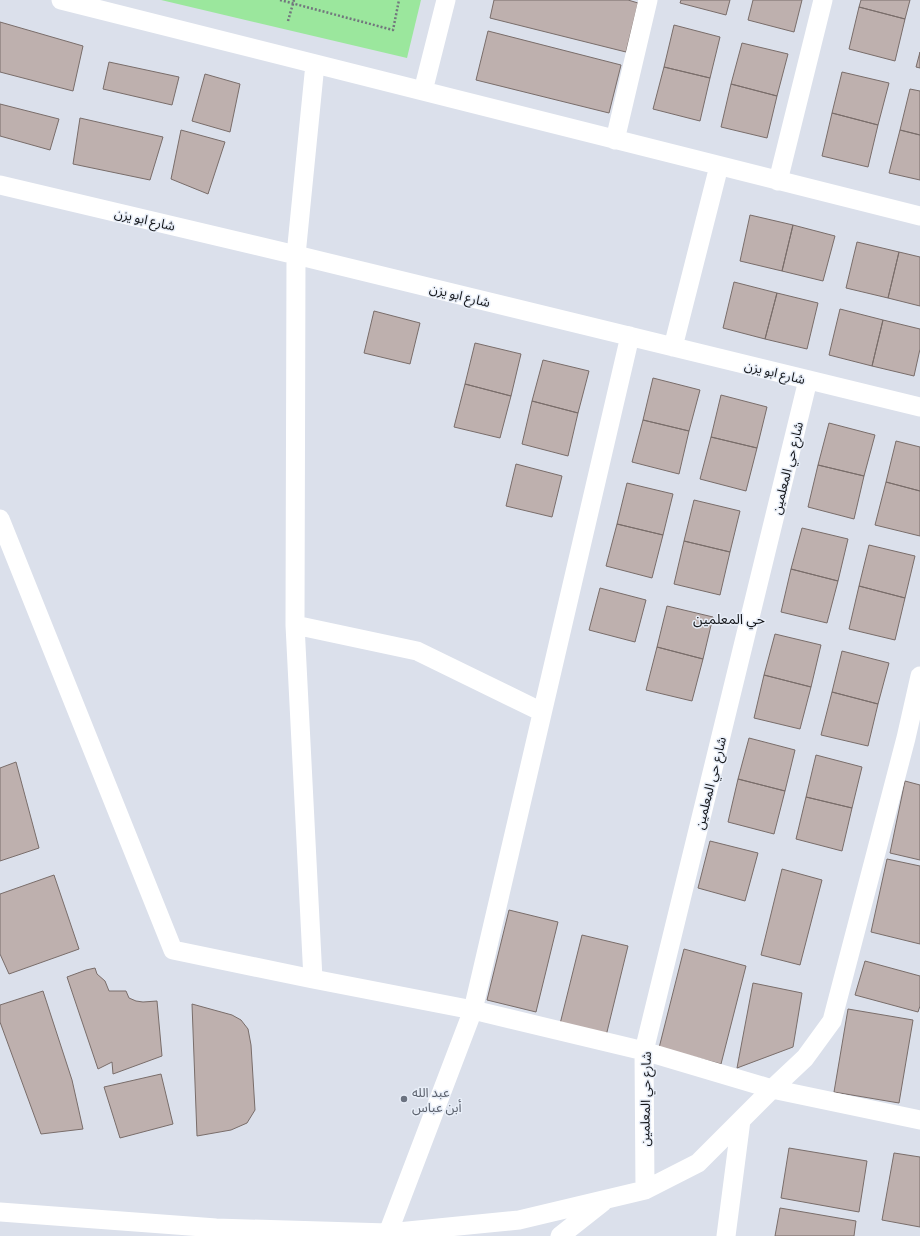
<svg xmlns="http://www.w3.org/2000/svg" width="920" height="1236" viewBox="0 0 920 1236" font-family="'Exo 2','Noto Sans Arabic',sans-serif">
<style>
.green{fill:#9be79d}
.building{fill:#beb0ae;stroke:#796d6a}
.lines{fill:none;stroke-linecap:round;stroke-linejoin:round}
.path{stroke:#72767d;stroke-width:2.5;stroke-dasharray:2 2;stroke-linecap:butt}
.street{stroke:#fff;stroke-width:19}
.worship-dot{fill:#6b7280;stroke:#e8eef8;stroke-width:1.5}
.labels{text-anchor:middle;stroke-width:3;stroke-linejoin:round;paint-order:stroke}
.street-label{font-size:13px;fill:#121418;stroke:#e8eef8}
.worship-label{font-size:13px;fill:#5b616d;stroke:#e8eef8;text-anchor:start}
.neighbourhood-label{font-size:14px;fill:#121418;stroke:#e8eef8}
</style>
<rect width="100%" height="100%" fill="#dbe0eb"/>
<!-- green -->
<path class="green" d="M161,0H421L407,58Z"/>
<!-- building -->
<path class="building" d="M494,0H628L638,3L626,52L490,18Z
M681,0H730L726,15L680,3Z
M753,0H802L794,32L748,20Z
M861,0H910L905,19L859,7Z
M859,7L905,19L895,61L849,49Z
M0,22L83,46L73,91L0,72Z
M674,25L720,37L710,78L664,67Z
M488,31L621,65L609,113L476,80Z
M742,43L788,54L777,96L731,84Z
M920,52V68L916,67Z
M109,62L179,77L172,105L103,89Z
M664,67L710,78L700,121L653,109Z
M842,72L889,83L878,125L832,113Z
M205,74L240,84L230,132L192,121Z
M731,84L777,96L767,138L721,127Z
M910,89L920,91V135L900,130Z
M0,104L59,119L50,150L0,136Z
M832,113L878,125L868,167L822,156Z
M80,118L163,137L150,180L73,164Z
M181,130L225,142L208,194L171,179Z
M900,130L920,135V180L889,173Z
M750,215L793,225L782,271L740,261Z
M793,225L835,236L823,281L782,271Z
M857,242L899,252L888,298L846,288Z
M899,252L920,257V306L888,298Z
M734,282L777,293L765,339L723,328Z
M777,293L818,303L807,349L765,339Z
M840,309L883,320L872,366L829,355Z
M374,311L420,323L410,364L364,353Z
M883,320L920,329V349L914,376L872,366Z
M475,343L521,354L511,396L465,384Z
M543,360L589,371L578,413L532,401Z
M653,378L700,390L689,431L643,420Z
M465,384L511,396L500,438L454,427Z
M721,395L767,407L757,448L711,437Z
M532,401L578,413L568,456L522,444Z
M643,420L689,431L679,474L632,462Z
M829,423L875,435L864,476L818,465Z
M711,437L757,448L746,491L700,479Z
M896,441L920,447V491L886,482Z
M516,464L562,476L552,517L506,506Z
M818,465L864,476L854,519L808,507Z
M886,482L920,491V536L875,525Z
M627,483L673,494L663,535L617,524Z
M694,500L740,511L730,552L684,541Z
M617,524L663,535L652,578L606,566Z
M802,528L848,539L838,581L791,569Z
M684,541L730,552L720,595L674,584Z
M869,545L915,556L905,598L859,586Z
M791,569L838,581L827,623L781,612Z
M859,586L905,598L895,640L849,629Z
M600,588L646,600L635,642L589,630Z
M667,606L713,617L703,659L657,647Z
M775,634L821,645L811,687L764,675Z
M657,647L703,659L692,701L646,690Z
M842,651L889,663L878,704L832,692Z
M764,675L811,687L800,729L754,718Z
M832,692L878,704L868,746L821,735Z
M749,738L795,750L785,791L738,779Z
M816,755L862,767L852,808L806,797Z
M16,762L39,848L0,861V768Z
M738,779L785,791L774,834L728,822Z
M905,781L920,785V860L890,853Z
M806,797L852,808L842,851L796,839Z
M710,841L758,853L745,901L698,888Z
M887,859L920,866V944L871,932Z
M782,869L822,880L800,965L761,955Z
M54,875L79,949L9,974L0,954V894Z
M509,910L558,922L536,1012L487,1000Z
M582,935L628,946L606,1036L560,1024Z
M684,949L746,966L721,1064L659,1048Z
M865,961L920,976V1006L918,1012L855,995Z
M95,968L97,974L105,981L109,991H126L129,998L136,1001L143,1002L157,1001L162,1056L113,1074L112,1062L98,1069L67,977L86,970Z
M753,983L802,993L793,1047L737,1068Z
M43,991L72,1080L83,1129L41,1134L0,1022V1005Z
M192,1004L232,1015L241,1020L248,1029L251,1045L255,1110L247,1123L231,1130L197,1136Z
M848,1009L913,1020L899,1103L834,1092Z
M161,1074L173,1124L120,1138L104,1087Z
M789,1148L867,1161L859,1212L781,1198Z
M894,1153L920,1157V1227L882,1220Z
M780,1208L856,1221L854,1236H775Z"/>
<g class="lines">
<!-- path -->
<path class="path" d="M280,0L393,30L399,0
M288,21L294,0"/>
<!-- street -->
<path class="street" d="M61,0L920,216
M423,91L446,0
M615,140L648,0
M778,181L823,0
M0,185L296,255L920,407
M673,347L719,166
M0,519L173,950L313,979L473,1010L644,1051L772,1089L920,1120
M295,625L417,651L542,712
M313,979L295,625L296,255L315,64
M645,1190L644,1051L808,380
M0,1212L216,1228L388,1233L519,1220L645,1190L698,1163L772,1089L805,1058L832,1021L906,738L920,676
M388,1233L473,1010L630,336
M560,1236L603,1202
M726,1236L741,1120"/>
</g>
<!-- markers -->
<circle class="worship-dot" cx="404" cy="1099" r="4"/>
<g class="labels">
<!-- street labels -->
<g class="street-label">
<text transform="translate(145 219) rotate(13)" y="5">شارع ابو يزن</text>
<text transform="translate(460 295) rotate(14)" y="5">شارع ابو يزن</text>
<text transform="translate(775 372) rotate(14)" y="5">شارع ابو يزن</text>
<text transform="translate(787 468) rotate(-76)" y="5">شارع حي المعلمين</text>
<text transform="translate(710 783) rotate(-76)" y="5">شارع حي المعلمين</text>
<text transform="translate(645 1099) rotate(-89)" y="5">شارع حي المعلمين</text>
</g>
<!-- worship labels -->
<g class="worship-label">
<text x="412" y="1097">عبد الله<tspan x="412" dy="15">أبن عباس</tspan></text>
</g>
<!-- neighbourhood labels -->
<g class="neighbourhood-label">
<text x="729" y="624">حي المعلمين</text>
</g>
</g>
</svg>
